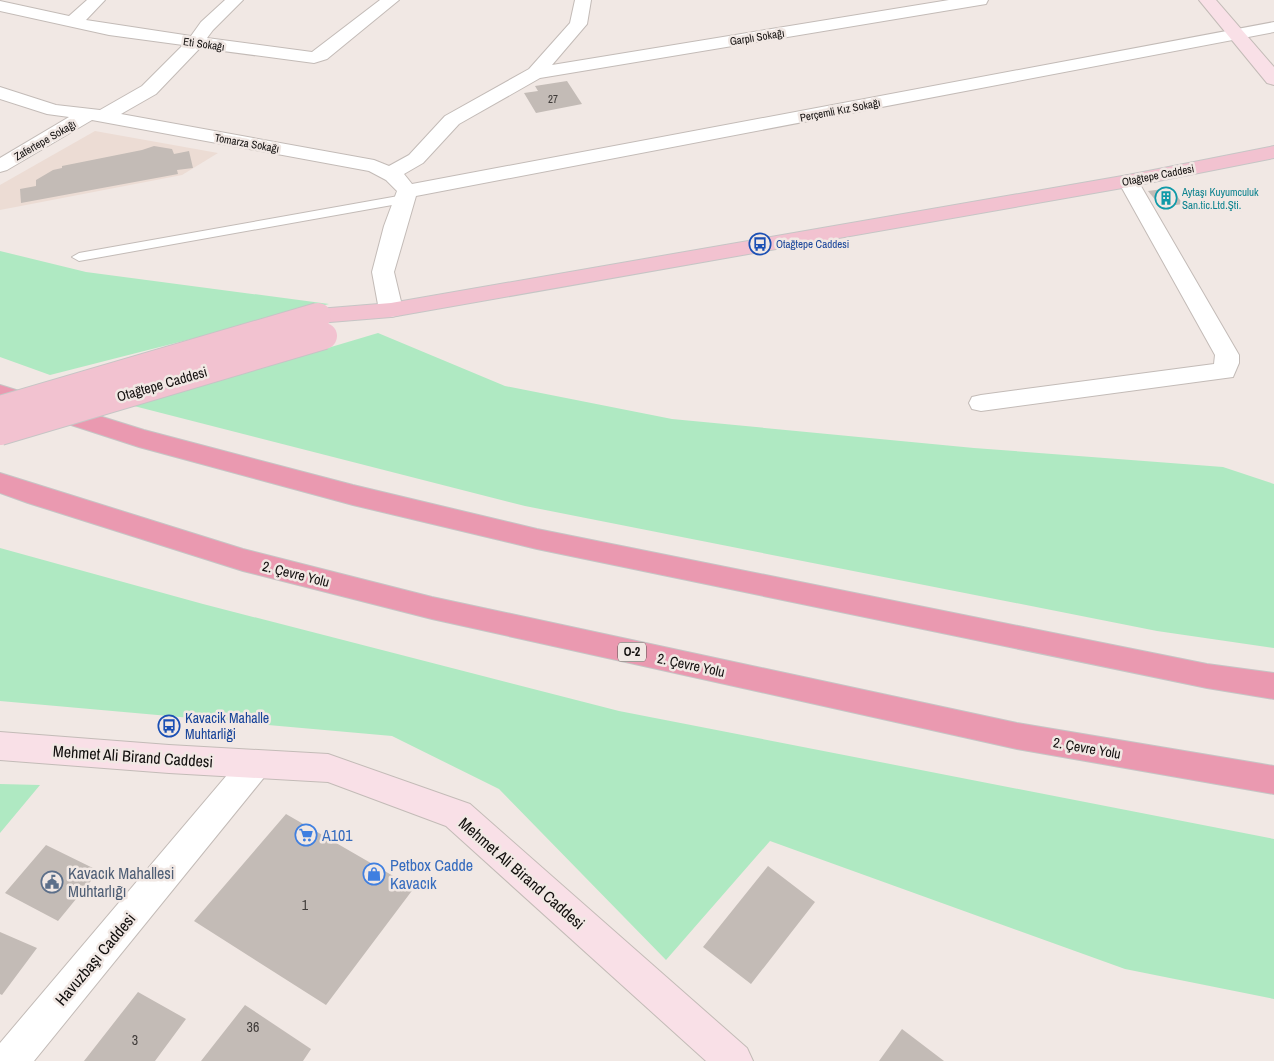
<svg xmlns="http://www.w3.org/2000/svg" width="1274" height="1061" viewBox="0 0 1274 1061" font-family="'Archivo Narrow',sans-serif">
<style>
.built{fill:#ecdcd4}
.green{fill:#afe9c2}
.building{fill:#c3bbb6}
.lines{fill:none;stroke-linecap:round;stroke-linejoin:round}
.lane-casing{stroke:#c3bbb7;stroke-width:2}
.street-casing{stroke:#c3bbb7;stroke-width:2}
.secondary-casing{stroke:#c3bbb7;stroke-width:2}
.primary-casing{stroke:#c6c5c5;stroke-width:2}
.highway-casing{stroke:#c6c5c5;stroke-width:2}
.lane{fill:#fff;fill-rule:evenodd}
.street{fill:#fff;fill-rule:evenodd}
.secondary{fill:#f9e0e7;fill-rule:evenodd}
.primary{fill:#f2c2d0;fill-rule:evenodd}
.highway{fill:#ea99b0;fill-rule:evenodd}
.primary-bridge-casing{stroke:#c6c5c5;stroke-width:28;stroke-linecap:butt}
.primary-bridge{stroke:#f2c2d0;stroke-width:26}
.labels{text-anchor:middle;stroke-width:5;stroke-linejoin:round;paint-order:stroke}
.far-street-label{font-size:11px;fill:#120f0e;stroke:#f1e8e4}
.number-label{font-size:11px;fill:#3e3a38}
.far-culture-label{font-size:11px;fill:#0d838f;stroke:#f1e8e4;text-anchor:start}
.far-transit-label{font-size:11px;fill:#164399;stroke:#f1e8e4;text-anchor:start}
.shield{fill:#f1e8e4;stroke:#55504e;stroke-width:1}
.shield-label{font-size:12px;font-weight:bold;fill:#120f0e}
.street-label{font-size:14px;fill:#120f0e;stroke:#f1e8e4}
.transit-label{font-size:14px;fill:#164399;stroke:#f1e8e4;text-anchor:start}
.near-number-label{font-size:14px;fill:#3e3a38}
.near-street-label{font-size:16px;fill:#120f0e;stroke:#f1e8e4}
.near-shop-label{font-size:16px;fill:#366cbe;stroke:#f1e8e4;text-anchor:start}
.near-service-label{font-size:16px;fill:#4e5e75;stroke:#f1e8e4;text-anchor:start}
</style>
<rect width="100%" height="100%" fill="#f1e8e4"/>
<!-- built -->
<path class="built" d="M95,131L218,153L182,175L0,210V185Z"/>
<!-- green -->
<path class="green" d="M0,251L86,272L329,304L50,375L0,357Z
M378,333L505,386L672,419L974,448L1223,467L1274,484V648L1157,631L525,506L134,406Z
M0,548L203,604L619,711L1274,839V999L1125,969L770,841L666,960L499,789L392,736L0,701Z
M0,784L40,785L0,833Z"/>
<!-- building -->
<path class="building" d="M567,81L582,104L536,113L524,93L538,91L535,86Z
M154,146L172,149L174,154L189,151L193,168L177,170L178,174L21,203L20,189L36,186V180L53,170L62,168V166L142,150Z
M1171,188L1183,204L1161,207L1148,191Z
M286,814L414,888L326,1005L194,921Z
M46,845L99,871L58,921L5,893Z
M768,866L815,902L751,984L703,947Z
M0,932L37,948L2,995L0,994Z
M138,992L186,1019L155,1061H84Z
M245,1005L311,1049L303,1061H201Z
M902,1029L944,1061H879Z"/>
<g class="lines">
<!-- lane casing -->
<g class="lane-casing">
<path id="lane" d="M404,195L409,196L411,199L409,202L79,261L72,257L79,253Z"/>
</g>
<!-- street casing -->
<g class="street-casing">
<path id="street" d="M87,0H105L86,20L191,36L201,22L225,0H243L213,30L207,38L312,52L380,0H399L327,59L314,63L200,48L156,94L121,114L374,160L389,166L409,155L445,116L529,69L570,23L575,0H591L587,24L552,65L949,0H988L986,4L980,5L540,78L459,124L423,163L404,174L412,184L1274,22V32L416,196L394,272L403,310L399,315L391,317L383,315L379,310L372,272L384,226L397,191L386,180L369,171L92,120L7,170L0,172V158L69,117L47,114L0,99V87L56,105L100,110L142,86L183,45L109,35L0,11V1L69,16Z
M1128,175L1135,177L1138,181L1239,355V363L1233,377L981,411L972,409L969,403L972,397L981,395L1214,364L1215,355L1118,181L1121,177Z
M255,751L266,755L271,765L266,775L34,1061H0V1043L244,755Z"/>
</g>
<!-- secondary casing -->
<g class="secondary-casing">
<path id="secondary" d="M1199,0H1216L1274,67V85L1267,83Z
M0,732L169,745L328,754L470,804L747,1048L753,1061H706L446,826L328,782L169,773L0,760Z"/>
</g>
<!-- primary casing -->
<g class="primary-casing">
<path id="primary" d="M1274,146V158L1128,187L391,317L318,323L310,321L306,316L310,311L318,309L391,303L1128,175Z"/>
</g>
<!-- highway casing -->
<g class="highway-casing">
<path id="highway" d="M0,385L144,430L353,485L537,529L1207,664L1274,673V699L1207,688L537,549L353,505L139,447L0,402Z
M0,473L243,549L432,597L1017,723L1274,766V794L1017,749L432,619L243,571L28,503L0,493Z"/>
</g>
<!-- lane -->
<use href="#lane" class="lane"/>
<!-- street -->
<use href="#street" class="street"/>
<!-- secondary -->
<use href="#secondary" class="secondary"/>
<!-- primary -->
<use href="#primary" class="primary"/>
<!-- highway -->
<use href="#highway" class="highway"/>
<!-- primary-bridge casing -->
<g class="primary-bridge-casing">
<path id="primary-bridge" d="M0,409L318,316
M0,432L324,336"/>
</g>
<!-- primary-bridge -->
<use href="#primary-bridge" class="primary-bridge"/>
</g>
<!-- icons -->
<defs>
<g id="building-ring" transform="scale(1.125)"><circle r="9.5" fill="#f1e8e4" stroke="#0f9aa8" stroke-width="1.5"/><path d="M-4-6H4V6H1V3H-1V6H-4ZM-2.5-4.3h1.7v1.8h-1.7ZM.8-4.3h1.7v1.8H.8ZM-2.5-1h1.7V.8h-1.7ZM.8-1h1.7V.8H.8Z" fill="#0f9aa8"/></g>
<g id="bus-ring" transform="scale(1.125)"><circle r="9.5" fill="#f1e8e4" stroke="#1a4fb4" stroke-width="1.5"/><path d="M-5-6H5V4H4V6H2V4H-2V6H-4V4H-5ZM-3.5-4V0h7V-4ZM-3.5 1.2v1.5H-2V1.2ZM2 1.2v1.5H3.5V1.2Z" fill="#1a4fb4"/></g>
<g id="supermarket-ring" transform="scale(1.125)"><circle r="9.5" fill="#f1e8e4" stroke="#3f7fe0" stroke-width="1.5"/><path d="M-6-5.5h2.5l.6 2H6L4.5 2H-2.5L-4.4-4H-6ZM-1.5 3.2a1.3 1.3 0 1 0 .1 0ZM3 3.2a1.3 1.3 0 1 0 .1 0Z" fill="#3f7fe0"/></g>
<g id="shop-ring" transform="scale(1.125)"><circle r="9.5" fill="#f1e8e4" stroke="#3f7fe0" stroke-width="1.5"/><path d="M-5-2.5h2.3a2.7 3.5 0 0 1 5.4 0H5L5.5 6h-11ZM-1.5-2.5h3a1.5 2.3 0 0 0-3 0Z" fill="#3f7fe0"/></g>
<g id="civic-ring" transform="scale(1.125)"><circle r="9.5" fill="#f1e8e4" stroke="#5c6f8a" stroke-width="1.5"/><path d="M-.6-6.5H3V-4.5H.6V-3L4-1V1h2V6H-6V1h2V-1L-.6-3ZM-1.2 2.5V6h2.4V2.5Z" fill="#5c6f8a"/></g>
</defs>
<g fill-rule="evenodd">
<use href="#building-ring" x="1166" y="198"/>
<use href="#bus-ring" x="760" y="244"/>
<use href="#bus-ring" x="169" y="726"/>
<use href="#supermarket-ring" x="306" y="835"/>
<use href="#shop-ring" x="374" y="874"/>
<use href="#civic-ring" x="52" y="882"/>
</g>
<g class="labels">
<!-- far-street labels -->
<g class="far-street-label">
<text transform="translate(757 37) rotate(-9)" y="4">Garplı Sokağı</text>
<text transform="translate(204 44) rotate(8)" y="4">Eti Sokağı</text>
<text transform="translate(840 110) rotate(-11)" y="4">Perçemli Kız Sokağı</text>
<text transform="translate(45 140) rotate(-30)" y="4">Zafertepe Sokağı</text>
<text transform="translate(247 143) rotate(10)" y="4">Tomarza Sokağı</text>
<text transform="translate(1158 175) rotate(-11)" y="4">Otağtepe Caddesi</text>
</g>
<!-- number labels -->
<g class="number-label">
<text x="553" y="103">27</text>
</g>
<!-- far-culture labels -->
<g class="far-culture-label">
<text x="1182" y="196">Aytaşı Kuyumculuk<tspan x="1182" dy="13">San.tic.Ltd.Şti.</tspan></text>
</g>
<!-- far-transit labels -->
<g class="far-transit-label">
<text x="776" y="248">Otağtepe Caddesi</text>
</g>
<!-- shield labels -->
<rect class="shield" x="618" y="642.5" width="28" height="19" rx="4"/>
<g class="shield-label">
<text x="632" y="656">O-2</text>
</g>
<!-- street labels -->
<g class="street-label">
<text transform="translate(162 384) rotate(-16)" y="5">Otağtepe Caddesi</text>
<text transform="translate(296 574) rotate(14)" y="5">2. Çevre Yolu</text>
<text transform="translate(691 665) rotate(12)" y="5">2. Çevre Yolu</text>
<text transform="translate(1087 748) rotate(10)" y="5">2. Çevre Yolu</text>
</g>
<!-- transit labels -->
<g class="transit-label">
<text x="185" y="723">Kavacik Mahalle<tspan x="185" dy="16">Muhtarliği</tspan></text>
</g>
<!-- near-number labels -->
<g class="near-number-label">
<text x="305" y="910">1</text>
<text x="253" y="1032">36</text>
<text x="135" y="1045">3</text>
</g>
<!-- near-street labels -->
<g class="near-street-label">
<text transform="translate(133 756) rotate(4)" y="6">Mehmet Ali Birand Caddesi</text>
<text transform="translate(522 873) rotate(41)" y="6">Mehmet Ali Birand Caddesi</text>
<text transform="translate(95 959) rotate(-50)" y="6">Havuzbaşı Caddesi</text>
</g>
<!-- near-shop labels -->
<g class="near-shop-label">
<text x="322" y="841">A101</text>
<text x="390" y="871">Petbox Cadde<tspan x="390" dy="18">Kavacık</tspan></text>
</g>
<!-- near-service labels -->
<g class="near-service-label">
<text x="68" y="879">Kavacık Mahallesi<tspan x="68" dy="18">Muhtarlığı</tspan></text>
</g>
</g>
</svg>
